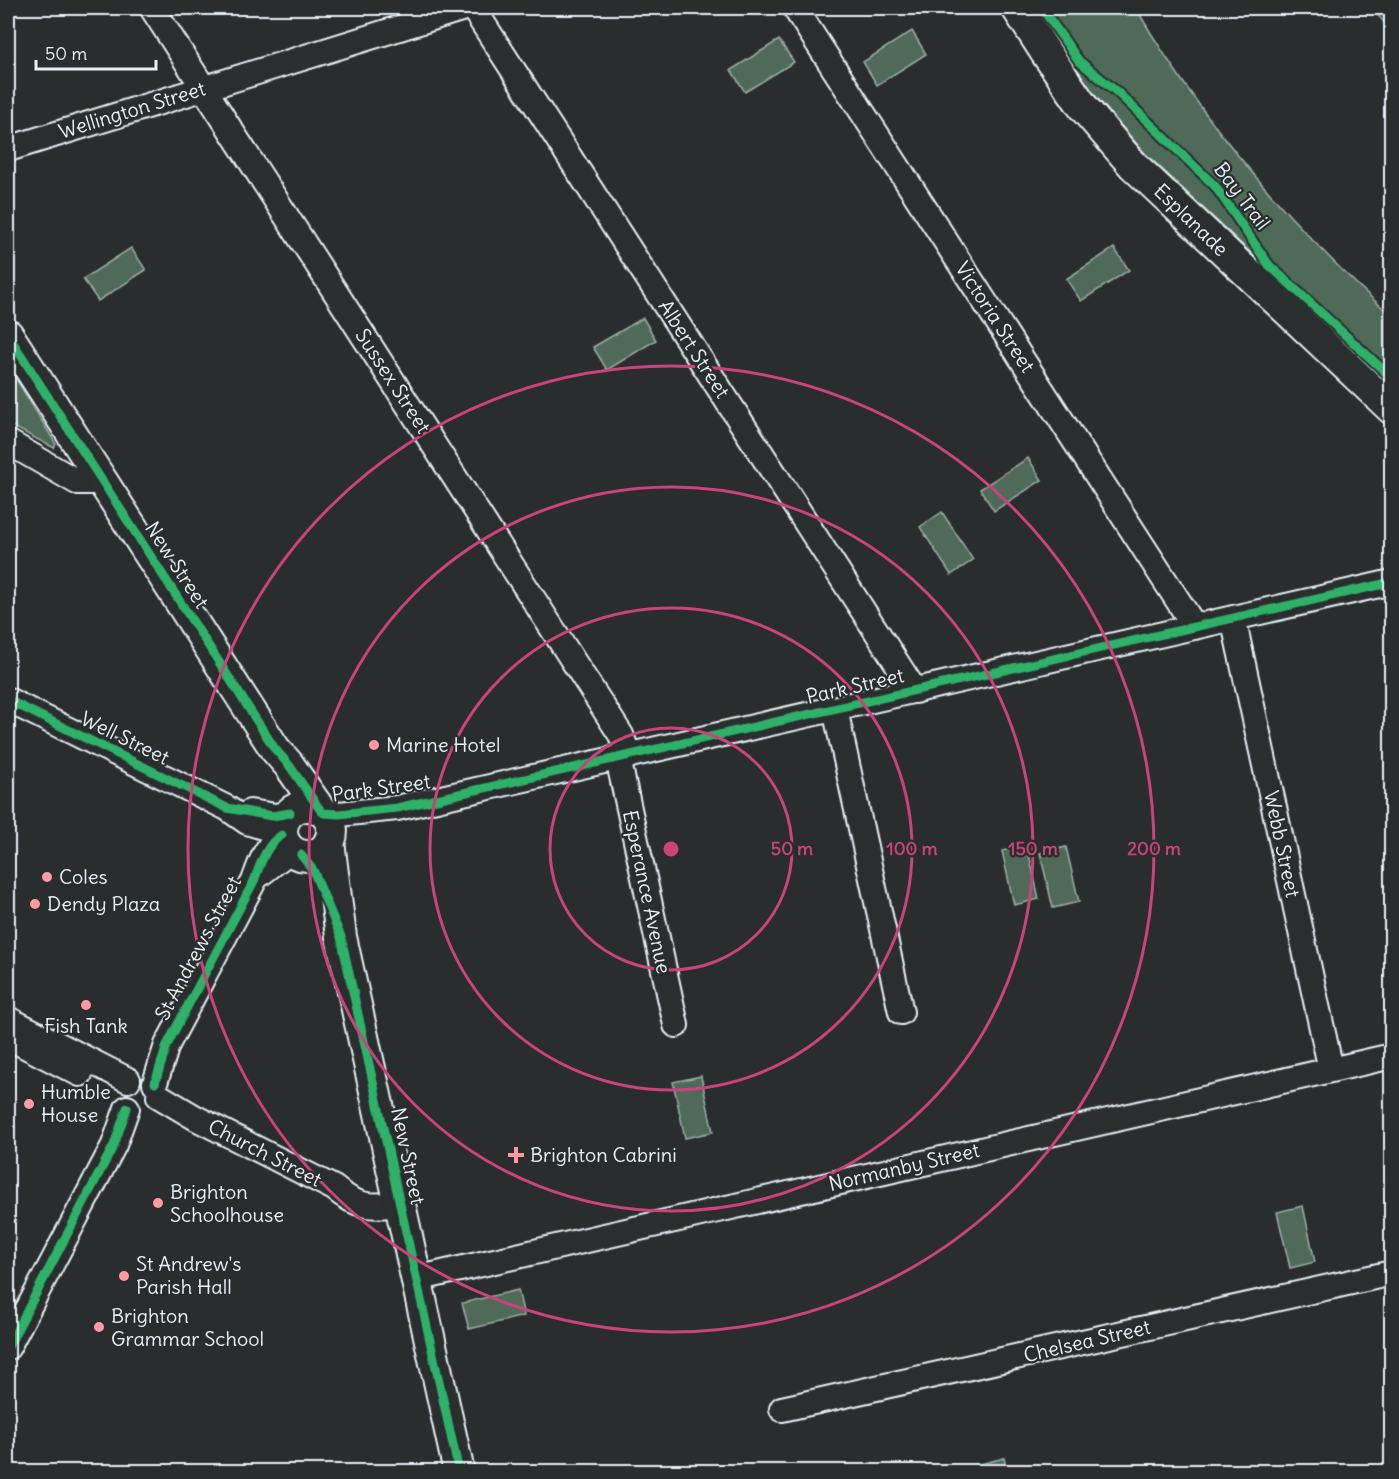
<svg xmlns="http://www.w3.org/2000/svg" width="1399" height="1479" viewBox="0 0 1399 1479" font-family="Delius,sans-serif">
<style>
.green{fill:#506a58;stroke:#9caea8;stroke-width:1.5}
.water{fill:#4e6070;stroke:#8c9aa6;stroke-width:1.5}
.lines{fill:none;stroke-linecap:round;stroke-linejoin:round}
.minor-casing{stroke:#e8f1f8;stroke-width:28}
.major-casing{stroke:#e8f1f8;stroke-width:34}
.minor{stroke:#2a2d2e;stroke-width:24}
.major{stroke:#2a2d2e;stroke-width:30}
.cycleway-casing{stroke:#2a2d2e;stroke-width:13}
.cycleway{stroke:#2db169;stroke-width:9}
.ring{fill:none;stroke:#ca437a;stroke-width:3}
.poi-dot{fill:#ff9aa2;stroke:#2a2d2e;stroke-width:2}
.labels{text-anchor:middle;stroke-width:4.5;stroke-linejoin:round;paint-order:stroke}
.street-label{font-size:20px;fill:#e8f1f8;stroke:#2a2d2e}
.poi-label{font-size:20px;fill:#e8f1f8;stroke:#2a2d2e;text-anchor:start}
.centre{fill:#ca437a;stroke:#2a2d2e;stroke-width:3}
.ring-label{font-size:18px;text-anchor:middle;font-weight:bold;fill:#ca437a;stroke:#2a2d2e;stroke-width:4.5;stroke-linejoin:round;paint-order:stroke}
</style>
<rect width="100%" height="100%" fill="#2a2d2e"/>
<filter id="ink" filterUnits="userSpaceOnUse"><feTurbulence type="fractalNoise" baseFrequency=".0167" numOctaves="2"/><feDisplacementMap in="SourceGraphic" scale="12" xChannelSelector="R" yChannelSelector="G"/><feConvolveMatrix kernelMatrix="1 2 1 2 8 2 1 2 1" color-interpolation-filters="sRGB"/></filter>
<g filter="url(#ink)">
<!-- green -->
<path class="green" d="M1036,8H1136C1180,84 1230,150 1290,216C1322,251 1355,284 1391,315V385L1145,153L1093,93Z
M912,31L926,54L877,85L863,62Z
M779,40L794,62L745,92L731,70Z
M131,248L146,270L98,301L83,279Z
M1114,248L1129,270L1081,301L1066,279Z
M643,318L656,340L607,370L593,347Z
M8,366L56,444L54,448L8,424Z
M1028,458L1042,480L994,511L980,489Z
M942,512L973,560L951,575L920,527Z
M1027,845L1039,899L1014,905L1002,851Z
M1066,847L1079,902L1053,908L1040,853Z
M701,1076L713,1132L685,1138L673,1082Z
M1303,1206L1315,1262L1290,1268L1277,1212Z
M518,1290L524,1316L469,1329L462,1303Z
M1004,1458L1007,1471H953Z"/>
<!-- water -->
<path class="water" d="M1371,8H1391V30Z"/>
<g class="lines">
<!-- minor casing -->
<g class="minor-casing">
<path id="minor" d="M152,8L621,735L629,756
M473,8L915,691
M795,8L1195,627
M8,149L464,8
M8,442L77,482H89L99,478
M1233,618L1331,1070
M8,700L227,808L247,822L282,833
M835,709L901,1012
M618,758L676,1025
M250,812L276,816L290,813
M324,813L339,814L397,808L1392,582
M259,875L283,856L295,853
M8,1019L128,1080
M8,1037L80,1074
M155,1083L167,1045L254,881C260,865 266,844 282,835
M159,1096L196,1118L334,1188C358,1208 370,1207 400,1204
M416,1279L1392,1056
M8,1347L114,1145L127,1108
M782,1409L1392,1273"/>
</g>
<!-- major casing -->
<g class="major-casing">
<path id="major" d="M1017,8L1046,53L1084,108L1133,165L1392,409
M8,335L275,749L289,765L321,811
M282 831a25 25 0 1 1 50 0a25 25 0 1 1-50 0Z
M329,842L341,937L459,1472"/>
</g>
<!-- minor -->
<use href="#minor" class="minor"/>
<!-- major -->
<use href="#major" class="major"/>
<!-- cycleway casing -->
<g class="cycleway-casing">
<path id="cycleway" d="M1042,8L1079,61L1117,92L1215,186L1269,265L1392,378
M8,335L275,749L289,765L321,811
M8,700L227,808L272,816L290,813
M324,813L339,814L397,808L1392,582
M301,855L313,870L341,937L459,1472
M155,1083L167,1045L254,881C260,865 266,844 282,835
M8,1347L114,1145L127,1108"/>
</g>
<!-- cycleway -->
<use href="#cycleway" class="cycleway"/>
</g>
</g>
<!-- distance rings -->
<g class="ring">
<circle cx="671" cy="849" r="121"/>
<circle cx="671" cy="849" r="241"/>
<circle cx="671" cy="849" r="362"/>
<circle cx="671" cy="849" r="483"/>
</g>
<!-- markers -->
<g class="poi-dot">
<circle cx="374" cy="745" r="6"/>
<circle cx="47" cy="877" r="6"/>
<circle cx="35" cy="904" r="6"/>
<circle cx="86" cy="1005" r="6"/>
<circle cx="29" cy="1104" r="6"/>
<path d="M513 1146h6v6h6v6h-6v6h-6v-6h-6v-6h6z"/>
<circle cx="158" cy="1203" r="6"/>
<circle cx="124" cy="1276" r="6"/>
<circle cx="99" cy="1327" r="6"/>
</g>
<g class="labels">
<!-- street labels -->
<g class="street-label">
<text transform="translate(132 110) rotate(-17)" y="7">Wellington Street</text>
<text transform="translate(1242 196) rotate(53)" y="7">Bay Trail</text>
<text transform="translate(1191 220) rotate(44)" y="7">Esplanade</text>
<text transform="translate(995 317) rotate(57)" y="7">Victoria Street</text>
<text transform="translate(694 349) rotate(57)" y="7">Albert Street</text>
<text transform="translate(393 381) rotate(57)" y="7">Sussex Street</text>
<text transform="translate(177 565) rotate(57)" y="7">New Street</text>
<text transform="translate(855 686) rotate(-13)" y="7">Park Street</text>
<text transform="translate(125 738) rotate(26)" y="7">Well Street</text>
<text transform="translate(381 788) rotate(-8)" y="7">Park Street</text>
<text transform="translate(1282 844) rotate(78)" y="7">Webb Street</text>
<text transform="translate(647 892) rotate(78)" y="7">Esperance Avenue</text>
<text transform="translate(198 948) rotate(-62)" y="7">St Andrews Street</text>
<text transform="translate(265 1153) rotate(27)" y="7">Church Street</text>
<text transform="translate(408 1156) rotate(78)" y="7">New Street</text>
<text transform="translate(904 1167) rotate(-13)" y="7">Normanby Street</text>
<text transform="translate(1087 1341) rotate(-13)" y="7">Chelsea Street</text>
</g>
<!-- poi labels -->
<g class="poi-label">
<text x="386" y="752">Marine Hotel</text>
<text x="59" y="884">Coles</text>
<text x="47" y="911">Dendy Plaza</text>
<text x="86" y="1033" text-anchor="middle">Fish Tank</text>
<text x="41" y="1099">Humble<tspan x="41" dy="23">House</tspan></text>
<text x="530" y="1162">Brighton Cabrini</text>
<text x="170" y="1199">Brighton<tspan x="170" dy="23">Schoolhouse</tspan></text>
<text x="136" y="1271">St Andrew's<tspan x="136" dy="23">Parish Hall</tspan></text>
<text x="111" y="1323">Brighton<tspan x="111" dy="23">Grammar School</tspan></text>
</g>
</g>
<circle cx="671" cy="849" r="9" class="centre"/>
<g class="ring-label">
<text x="792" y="855">50 m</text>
<text x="912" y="855">100 m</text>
<text x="1033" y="855">150 m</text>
<text x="1154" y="855">200 m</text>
</g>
<!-- margin -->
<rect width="1399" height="1479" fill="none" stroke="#2a2d2e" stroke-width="30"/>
<rect x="15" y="15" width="1369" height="1449" fill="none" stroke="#e8f1f8" stroke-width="2" filter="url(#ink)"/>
<!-- scale -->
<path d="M36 60v9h120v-9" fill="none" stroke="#e8f1f8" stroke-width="3"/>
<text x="45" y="60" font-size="18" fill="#e8f1f8" stroke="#2a2d2e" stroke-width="4.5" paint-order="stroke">50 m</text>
</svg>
